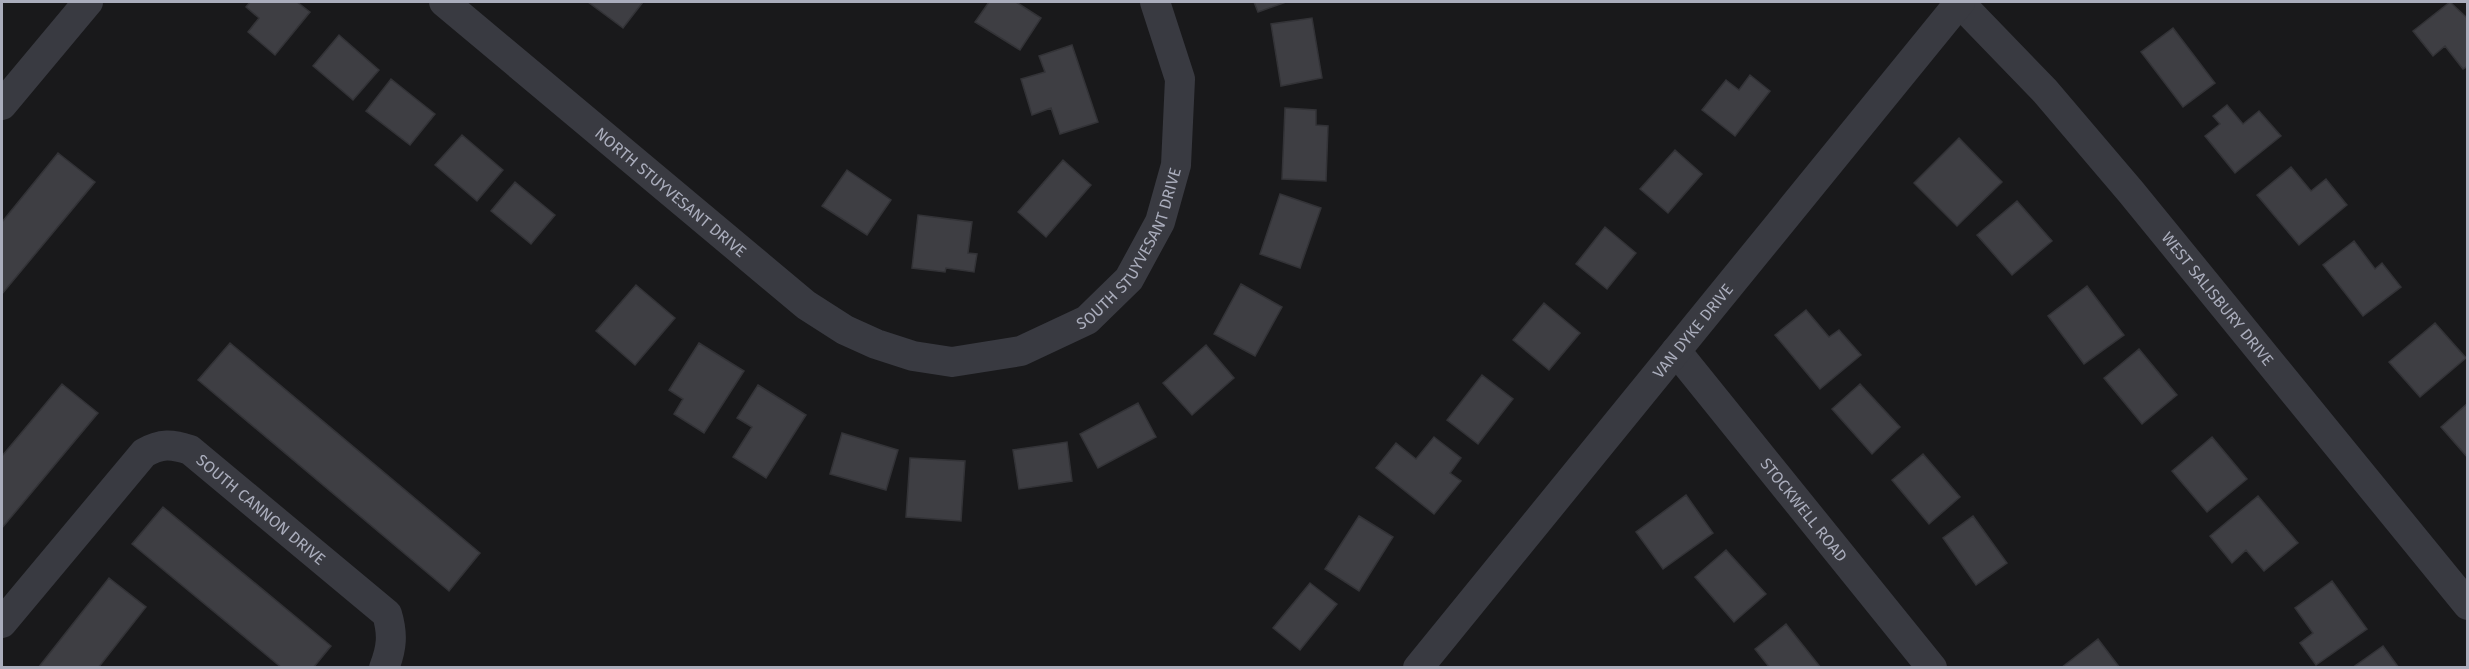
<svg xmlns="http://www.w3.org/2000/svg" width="2469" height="669" viewBox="0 0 2469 669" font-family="'Fira Sans',sans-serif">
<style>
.building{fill:#3e3e43;stroke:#333337;stroke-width:1.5}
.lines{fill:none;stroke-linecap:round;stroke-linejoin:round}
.minor{stroke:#393a41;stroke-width:30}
.labels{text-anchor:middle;stroke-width:5;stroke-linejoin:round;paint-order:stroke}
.street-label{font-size:16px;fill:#aaadbc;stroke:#141416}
</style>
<rect width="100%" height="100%" fill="#19191b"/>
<!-- building -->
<path class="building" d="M250,2H297L310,12L275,55L248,32L259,18L246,7Z
M588,2H643L623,28Z
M989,2H1016L1041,18L1020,50L975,22Z
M1254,2H1286L1258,12Z
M2450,2L2466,17L2468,15V66L2463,69L2445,46L2433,56L2413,31Z
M1312,18L1322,78L1281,86L1271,24Z
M2173,28L2215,83L2183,107L2141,52Z
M339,35L379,70L353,100L313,66Z
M1072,45L1098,122L1060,134L1051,108L1032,115L1021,79L1045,72L1039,56Z
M1750,75L1770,91L1735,136L1702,110L1726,80L1739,90Z
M391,79L435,114L410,145L366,111Z
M2227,105L2243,124L2259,111L2281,136L2235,173L2205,136L2220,124L2213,116Z
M1285,108L1316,110V125L1328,126L1326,181L1282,179Z
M462,135L503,170L477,201L435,165Z
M1959,138L2002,182L1957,226L1914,183Z
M1675,150L1702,174L1668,213L1640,189Z
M58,153L95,182L2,294V222Z
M1063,160L1091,185L1046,237L1018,212Z
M2291,167L2311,191L2326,179L2347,205L2299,245L2257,195Z
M847,170L891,200L867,235L822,206Z
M515,182L555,215L531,244L491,211Z
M1280,194L1321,208L1300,268L1260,254Z
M2017,201L2052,241L2012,275L1977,235Z
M918,215L972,222L968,253L977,254L974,272L946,268L945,272L912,268Z
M1605,227L1636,253L1607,289L1576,264Z
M2354,241L2375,269L2382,263L2401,287L2363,316L2323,265Z
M1241,284L1282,307L1255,356L1214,334Z
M636,285L675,318L635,365L596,331Z
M2087,286L2124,335L2084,364L2048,316Z
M1544,303L1580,333L1549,370L1513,340Z
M1806,310L1829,337L1839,330L1861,355L1820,389L1775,335Z
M2435,323L2466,358L2420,397L2389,362Z
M230,343L480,553L449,591L198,380Z
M699,343L744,371L704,433L674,414L683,399L669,390Z
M1206,345L1234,378L1192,415L1163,383Z
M2139,349L2177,395L2142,424L2104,378Z
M1482,375L1513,399L1478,444L1447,420Z
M62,384L98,413L2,528V456Z
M1860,384L1900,427L1872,454L1832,409Z
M758,385L806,415L766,478L733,457L752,427L737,418Z
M1138,403L1156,437L1098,468L1080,434Z
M2468,403V458L2441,427Z
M842,433L898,450L886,490L830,474Z
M1434,437L1461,458L1450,473L1461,481L1434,514L1376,468L1396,443L1416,459Z
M2212,437L2247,479L2207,512L2172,471Z
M1067,442L1072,481L1019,489L1013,450Z
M1923,454L1960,497L1929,524L1892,480Z
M910,458L965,461L961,521L906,517Z
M1686,495L1713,533L1663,569L1636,532Z
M2258,496L2298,543L2264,571L2246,550L2232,563L2210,536Z
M163,507L331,646L313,668H282L132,544Z
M1359,516L1393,537L1359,591L1325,569Z
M1973,516L2007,563L1976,585L1943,538Z
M1726,550L1766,594L1734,622L1695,577Z
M109,578L146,607L98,668H38Z
M2332,581L2367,629L2316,665L2300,643L2313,633L2295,608Z
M1310,583L1337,604L1300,650L1273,628Z
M1786,624L1821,668H1770L1755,649Z
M2098,639L2120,668H2061Z
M2383,646L2399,668H2352Z"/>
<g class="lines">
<!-- minor -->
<g class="minor">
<path id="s1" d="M444,2L806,305L845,330L876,344L913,356L952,362L1021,351L1087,320L1129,279L1160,222L1176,165L1180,79L1155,2"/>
<path id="s2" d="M1959,2L2045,91L2131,192L2468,605"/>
<path d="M2,105L88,2"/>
<path id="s3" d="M1676,351L1932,668"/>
<path id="s4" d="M2,623L144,453C161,443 172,444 190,450L387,614C393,634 392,648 384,668"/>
<path id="s5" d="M1418,668L1960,2"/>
</g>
</g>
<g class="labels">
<!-- street labels -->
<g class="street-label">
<text dy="6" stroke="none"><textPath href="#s1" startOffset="296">NORTH STUYVESANT DRIVE</textPath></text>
<text dy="6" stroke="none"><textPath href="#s1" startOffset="858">SOUTH STUYVESANT DRIVE</textPath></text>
<text dy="6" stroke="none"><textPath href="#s2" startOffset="394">WEST SALISBURY DRIVE</textPath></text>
<text dy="6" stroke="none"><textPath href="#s5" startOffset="435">VAN DYKE DRIVE</textPath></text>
<text dy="6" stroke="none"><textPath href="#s4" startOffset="362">SOUTH CANNON DRIVE</textPath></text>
<text dy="6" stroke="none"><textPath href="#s3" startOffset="204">STOCKWELL ROAD</textPath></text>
</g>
</g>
<!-- border -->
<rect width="2469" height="669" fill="none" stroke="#aaadbc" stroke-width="6"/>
</svg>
